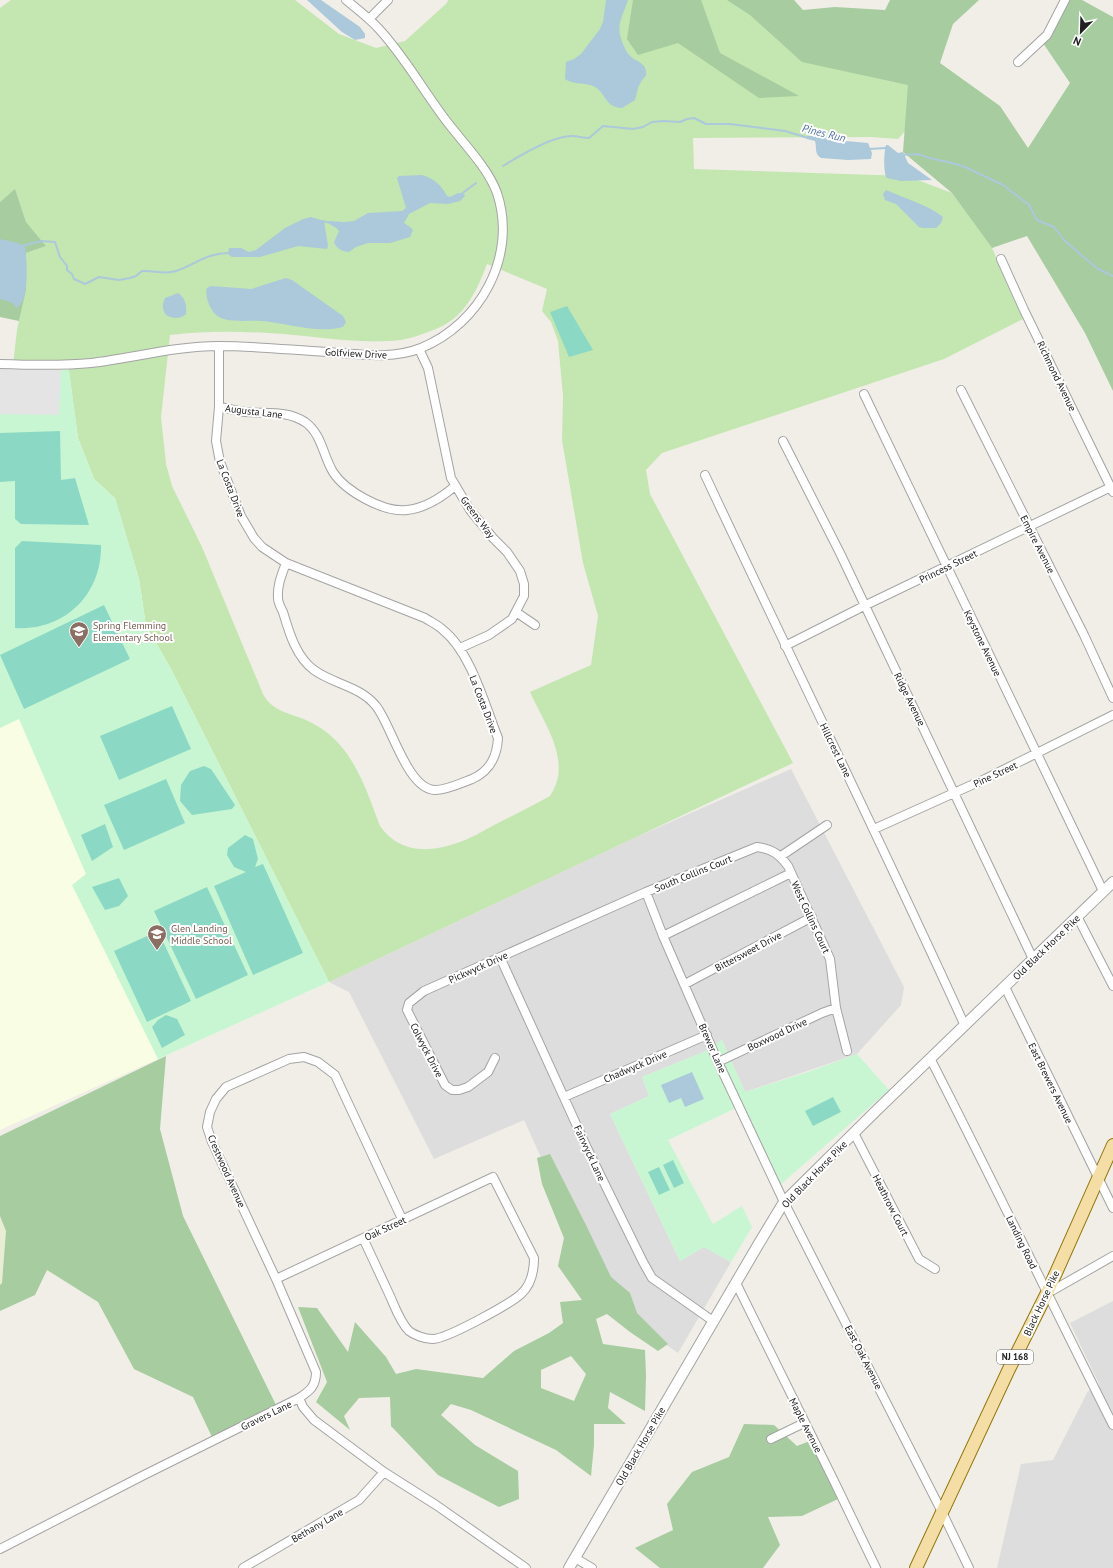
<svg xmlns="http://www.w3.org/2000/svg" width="1113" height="1568" viewBox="0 0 1113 1568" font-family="'PT Sans',sans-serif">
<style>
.residential{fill:#dedddd}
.education{fill:#f9fde3}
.farmland{fill:#e8edd4}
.grass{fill:#c4e6b1;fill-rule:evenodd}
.forest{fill:#a6cc9f;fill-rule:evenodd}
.park{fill:#c8f6d2}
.pitch{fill:#8bd9c5}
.parking{fill:#e4e4e4}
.water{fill:#abc9da}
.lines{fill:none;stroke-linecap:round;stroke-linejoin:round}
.stream{stroke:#abc9da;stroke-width:2}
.minor-casing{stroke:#a4a4a4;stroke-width:10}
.tertiary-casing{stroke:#a4a4a4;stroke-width:12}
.primary-casing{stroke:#91770b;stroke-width:14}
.minor{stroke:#fff;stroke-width:8}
.tertiary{stroke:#fff;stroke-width:10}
.primary{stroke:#f5dea6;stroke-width:12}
.labels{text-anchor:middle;stroke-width:4;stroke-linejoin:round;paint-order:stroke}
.shield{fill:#fff;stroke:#636363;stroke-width:1}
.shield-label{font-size:9px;font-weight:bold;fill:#202020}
.street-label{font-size:10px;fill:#202020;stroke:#fff}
.education-label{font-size:10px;fill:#785e54;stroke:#fff;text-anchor:start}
.water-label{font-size:11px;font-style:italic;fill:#5272a9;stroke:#fff}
</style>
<rect width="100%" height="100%" fill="#f0eee7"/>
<!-- residential -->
<path class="residential" d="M791,769L904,987L901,1005L857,1054L745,1092L722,1040L706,1051L642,1077L649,1096L610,1114L680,1261L704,1247L731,1262L678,1353L608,1304L524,1120L434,1159L349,992L329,982L634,838Z
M1113,1301V1568H997L1021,1464L1053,1460L1088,1391L1100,1386L1070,1323Z"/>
<!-- education -->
<path class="education" d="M0,364H68L78,438L329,982L0,1130Z"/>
<!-- farmland -->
<path class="farmland" d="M0,1216L6,1231L2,1283L0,1285Z"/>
<!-- grass -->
<path class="grass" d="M11,0H295L339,34L376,48L405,41L447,3L448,0H763L904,75L920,100L915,120L898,139L871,137L693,138L694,169L907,176L952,193L992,248L1023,319L944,359L662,453L646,470L650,494L793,763L329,982L171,669L146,626L139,579L115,498L94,479L78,438L68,364L13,365L17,330L25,293L26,253L46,246L26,222L15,190L0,202V8ZM487,264L547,289L542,311L551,322L558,341L563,396L562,440L583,563L598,616L591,665L530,692C545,725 573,762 550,796C532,806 514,815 496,824C483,831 470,839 457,843C429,853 399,853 380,826C368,795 357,758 330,735C322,728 311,722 301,718C285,712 272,710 263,694L202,547L172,486L166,464L161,417L170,335C203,331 235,331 267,333C311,335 357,345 401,340C413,338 425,333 436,329C440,327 445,325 449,322C469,309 479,285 487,264Z"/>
<!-- forest -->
<path class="forest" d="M633,0H701L720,53L799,96L759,98L678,43L638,55L627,39Z
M727,0H794L803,10L835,7L885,10L890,0H979L953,24L940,63L1000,106L1028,148L1070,83L1043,43L1064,0H1082L1113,17V391L1085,333L1027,236L992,248L952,193L903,152L908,85L802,62L750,15Z
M15,189L26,222L46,246L26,253V290L19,321L0,317V202Z
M166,1056L160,1129L183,1216L277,1407L212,1437L193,1397L134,1369L98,1302L47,1270L35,1295L0,1311V1285L2,1283L6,1231L0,1216V1136Z
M550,1154L587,1227L611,1277L630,1293L637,1313L668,1344L658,1351L630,1332L607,1314L596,1319L603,1344L645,1350L646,1376L645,1411L610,1392L608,1408L626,1424H594V1445L591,1476L556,1450L471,1410L451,1404L441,1415L475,1445L518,1471L519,1499L499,1507L438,1475L391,1426L390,1397L359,1398L344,1416L350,1430L316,1402L327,1382L298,1307L317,1308L348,1352L355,1322L386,1357L396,1374L416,1369L483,1378L514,1351L549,1333L563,1323L560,1302L582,1300L558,1266L564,1238L542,1184L537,1158ZM571,1356L586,1374L574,1401L541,1388V1370Z
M744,1424L774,1425L797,1446L810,1441L838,1499L802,1516L768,1517L780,1545L763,1568H660L635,1548L673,1530L667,1504L692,1472L729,1457Z"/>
<!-- park -->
<path class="park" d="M0,369L69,370L78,438L94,479L115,498L139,579L146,626L171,669L329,982L158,1059L72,885L86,874L19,719L0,728Z
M722,1040L745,1092L808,1072L857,1054L889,1090L780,1185L738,1107L668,1140L713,1224L742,1206L752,1227L731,1262L704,1247L680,1261L610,1114L649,1096L642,1077L706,1051Z"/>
<!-- pitch -->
<path class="pitch" d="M567,306L593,350L569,357L550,312Z
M60,431L61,480L75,478L89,525L21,524L15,519V481L0,482V433Z
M22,541L101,545C102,594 65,631 15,628V548Z
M104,605L130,659L24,709L0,655Z
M172,706L191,749L119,780L100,736Z
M204,766L211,769L235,805L232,809L192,815L180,801L181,785L190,771Z
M166,779L185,823L124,850L104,805Z
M105,824L113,847L92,861L81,835Z
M245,835L253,839L258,859L255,867L263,864L303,953L253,975L214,886L246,872L234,867L227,855L228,848Z
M119,878L128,896L119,906L105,910L92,887Z
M207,887L248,975L196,999L154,911Z
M158,931L191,1001L147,1022L114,951Z
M166,1015L177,1019L185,1035L162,1048L152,1027L158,1020Z
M833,1097L841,1112L813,1126L805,1111Z
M673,1160L684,1183L674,1188L663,1165Z
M659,1167L670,1190L659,1195L648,1172Z"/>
<!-- parking -->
<path class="parking" d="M0,369L61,370L59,415L0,414Z"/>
<!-- water -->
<path class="water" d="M307,0H321L360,27L365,34V38L355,40L342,32Z
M606,0H628C622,18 615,26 623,44C626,51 628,55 634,59C639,62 646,65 646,72C647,77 643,78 641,82C637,88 637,94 635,100L622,108C604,107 607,94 595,87C586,82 572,85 565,79L566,62L574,59L581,54L600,29L603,22Z
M809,135L834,137L846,141L868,143L872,153L871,159L848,160L821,158C814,154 817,147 815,141L807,139V136Z
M886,145H888L898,153L903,152L908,163L932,180L901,181L887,178C883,174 884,151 886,145Z
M422,175C435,179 441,185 447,196L450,197L458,193L464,194L465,196L460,201L448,204L430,203L409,214L404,223L410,227L413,230L410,237L390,243H368L356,247L349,252C341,251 337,249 334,242L339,231C336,226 331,227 328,221L344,222L354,221L368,213L402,211L406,208C403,198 400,188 397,178L399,176Z
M886,190C904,198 928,205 943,217L941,223L936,228H923L919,227L896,204L885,200L883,194Z
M311,217L324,221L328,246L327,249L298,246L260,257H232L228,254L229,248H241L249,252L256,250L285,228L303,219Z
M0,239L18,243L25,247C27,259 30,303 16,308L13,303L0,299Z
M286,278L292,280L343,316L346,322L343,327C317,334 287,323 261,321C248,320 230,323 219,317C211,313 204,296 207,288L211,286L251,289Z
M178,293C185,297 187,306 186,314C181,319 173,319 166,315C162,309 162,305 165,298Z
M692,1072L704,1099L685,1107L681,1098L669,1103L661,1085Z"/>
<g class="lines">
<!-- stream -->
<path class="stream" d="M869,149L886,148
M901,155L918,154L929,158L952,163L965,167L1003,185L1029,205L1037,220L1054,227L1065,241L1086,259L1098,269L1113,276
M503,166C519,156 555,135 573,136C578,136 583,138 589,138L603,126L633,129L643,127L652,122L664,121L680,122L687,119L694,118L706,124H730L785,131L808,138
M460,195L476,183
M322,221L331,223
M21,246L42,241L55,242L60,257L67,266V270L72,274L74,279L85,284L99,277L119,280L130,278L136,276L142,271C153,270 165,275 176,271C196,264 207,253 229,253"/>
<!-- minor casing -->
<g class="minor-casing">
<path id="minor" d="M369,19L388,0
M1018,62L1047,35L1065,0
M1001,259L1024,310L1113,492
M219,346V407L216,441L220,462L241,516L254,538L262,547L286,563L425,618C431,622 438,625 443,630C471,652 485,706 498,738C497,757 490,771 472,779C461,783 447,790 435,790C407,789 391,724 376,706C360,686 333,684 314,670C296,657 289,632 283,612C281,608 278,603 278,598C277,585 282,574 286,563
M419,349L428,368L451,478L470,510L493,538L507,552L520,571L524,584V596L512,619L489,635L460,648
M0,364C29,365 62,366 91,363C133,358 176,346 219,346C255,346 291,350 327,352C358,354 391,360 421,348C480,324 518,256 497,193C488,168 464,144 448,123C424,92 405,57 379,29C369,18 357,9 346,0
M961,390L1084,635L1113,698
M864,394L1103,891
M219,407C227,408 237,411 246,412C266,414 287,410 305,422C322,434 323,456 333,472C345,491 384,513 407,510C426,508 441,498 455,486
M783,441L840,553L1033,959
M705,475C791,659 881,841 965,1026
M516,612L535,625
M785,646L864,606L1111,487
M874,829L985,779L1113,715
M781,856L827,825
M646,892L663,936L718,1062L784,1202L942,1512L969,1568
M1077,916L1113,986
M663,936L791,873
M500,957L587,1148L643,1262L652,1278L713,1321
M685,984L812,917
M1005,987L1113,1208
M495,1058L488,1072L468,1087L459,1090H452L445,1085L407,1010L409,1003L424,991L646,892L757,847C772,849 779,854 788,866L830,959L836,1008L847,1051
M931,1060C993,1181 1052,1304 1113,1425
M718,1062L822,1013L836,1008
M564,1097L707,1035
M854,1133L919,1259L935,1269
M276,1279L493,1177L534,1258C534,1270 531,1285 521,1294C510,1304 445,1340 432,1339C425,1339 414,1335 409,1331C400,1322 395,1307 390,1296C381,1277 372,1257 363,1238
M736,1283L835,1483L876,1568
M1048,1293L1113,1256
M299,1398L303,1407L314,1420L384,1472L436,1505L526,1568
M771,1439L804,1423
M0,1549L144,1475L299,1398C310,1391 316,1386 316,1372L276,1279L212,1142L207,1127L210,1112L216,1099L226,1087L289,1059L304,1057L318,1062L335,1075L402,1219
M575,1558L592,1568
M243,1568L359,1500L384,1472"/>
</g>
<!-- tertiary casing -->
<g class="tertiary-casing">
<path id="tertiary" d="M569,1568L758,1245L784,1202L879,1108L1113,882"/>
</g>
<!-- primary casing -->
<g class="primary-casing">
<path id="primary" d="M916,1568L1009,1369L1047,1293L1113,1145"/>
</g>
<!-- minor -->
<use href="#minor" class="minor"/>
<!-- tertiary -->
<use href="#tertiary" class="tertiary"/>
<!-- primary -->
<use href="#primary" class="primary"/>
</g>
<!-- icons -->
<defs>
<g id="school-pin" transform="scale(1)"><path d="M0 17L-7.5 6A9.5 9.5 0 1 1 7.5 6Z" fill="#8d6e63" stroke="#fff"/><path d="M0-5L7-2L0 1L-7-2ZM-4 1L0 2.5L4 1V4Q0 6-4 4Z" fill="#fff"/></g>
</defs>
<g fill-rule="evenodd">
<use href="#school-pin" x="79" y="631"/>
<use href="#school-pin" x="157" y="934"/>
</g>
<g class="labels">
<!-- shield labels -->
<rect class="shield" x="997" y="1350" width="36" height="14" rx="3"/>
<g class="shield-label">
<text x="1015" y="1360">NJ 168</text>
</g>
<!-- street labels -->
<g class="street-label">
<text transform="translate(356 353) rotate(3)" y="4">Golfview Drive</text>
<text transform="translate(1057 376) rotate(64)" y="4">Richmond Avenue</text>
<text transform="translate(254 411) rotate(7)" y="4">Augusta Lane</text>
<text transform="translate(231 488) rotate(69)" y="4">La Costa Drive</text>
<text transform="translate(478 517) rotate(53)" y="4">Greens Way</text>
<text transform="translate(1038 544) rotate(63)" y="4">Empire Avenue</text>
<text transform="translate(948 566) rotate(-26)" y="4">Princess Street</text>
<text transform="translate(983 643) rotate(64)" y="4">Keystone Avenue</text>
<text transform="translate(910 699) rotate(64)" y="4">Ridge Avenue</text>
<text transform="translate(484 704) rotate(69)" y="4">La Costa Drive</text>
<text transform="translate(836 750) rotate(64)" y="4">Hillcrest Lane</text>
<text transform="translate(995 774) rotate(-25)" y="4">Pine Street</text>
<text transform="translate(693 873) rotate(-22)" y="4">South Collins Court</text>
<text transform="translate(811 917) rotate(65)" y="4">West Collins Court</text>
<text transform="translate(1046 947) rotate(-44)" y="4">Old Black Horse Pike</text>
<text transform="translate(748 951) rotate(-28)" y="4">Bittersweet Drive</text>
<text transform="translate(478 967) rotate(-24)" y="4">Pickwyck Drive</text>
<text transform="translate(777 1034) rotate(-25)" y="4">Boxwood Drive</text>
<text transform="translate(713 1048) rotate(66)" y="4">Brewer Lane</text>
<text transform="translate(427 1050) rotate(63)" y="4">Colwyck Drive</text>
<text transform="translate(635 1066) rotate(-23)" y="4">Chadwyck Drive</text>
<text transform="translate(1051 1083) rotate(64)" y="4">East Brewers Avenue</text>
<text transform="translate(590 1153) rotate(65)" y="4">Fairwyck Lane</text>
<text transform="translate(227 1171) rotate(66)" y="4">Crestwood Avenue</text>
<text transform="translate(814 1174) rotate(-46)" y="4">Old Black Horse Pike</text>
<text transform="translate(891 1205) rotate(63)" y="4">Heathrow Court</text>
<text transform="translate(385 1228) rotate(-25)" y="4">Oak Street</text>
<text transform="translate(1022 1242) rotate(64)" y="4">Landing Road</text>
<text transform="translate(1041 1303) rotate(-65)" y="4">Black Horse Pike</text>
<text transform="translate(864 1357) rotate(63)" y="4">East Oak Avenue</text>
<text transform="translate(266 1415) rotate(-26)" y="4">Gravers Lane</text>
<text transform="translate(806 1425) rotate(63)" y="4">Maple Avenue</text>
<text transform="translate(640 1446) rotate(-60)" y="4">Old Black Horse Pike</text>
<text transform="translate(317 1525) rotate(-30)" y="4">Bethany Lane</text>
</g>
<!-- education labels -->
<g class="education-label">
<text x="93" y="629">Spring Flemming<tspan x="93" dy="12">Elementary School</tspan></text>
<text x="171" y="932">Glen Landing<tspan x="171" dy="12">Middle School</tspan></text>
</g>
<!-- water labels -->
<g class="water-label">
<text transform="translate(824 133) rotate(14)" y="4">Pines Run</text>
</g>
</g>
<!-- north arrow -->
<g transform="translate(1081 32) rotate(203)" stroke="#ffffff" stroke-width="3" paint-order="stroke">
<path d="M0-3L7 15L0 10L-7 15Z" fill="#202020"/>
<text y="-6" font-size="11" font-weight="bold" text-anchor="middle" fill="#202020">N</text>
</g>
</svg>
